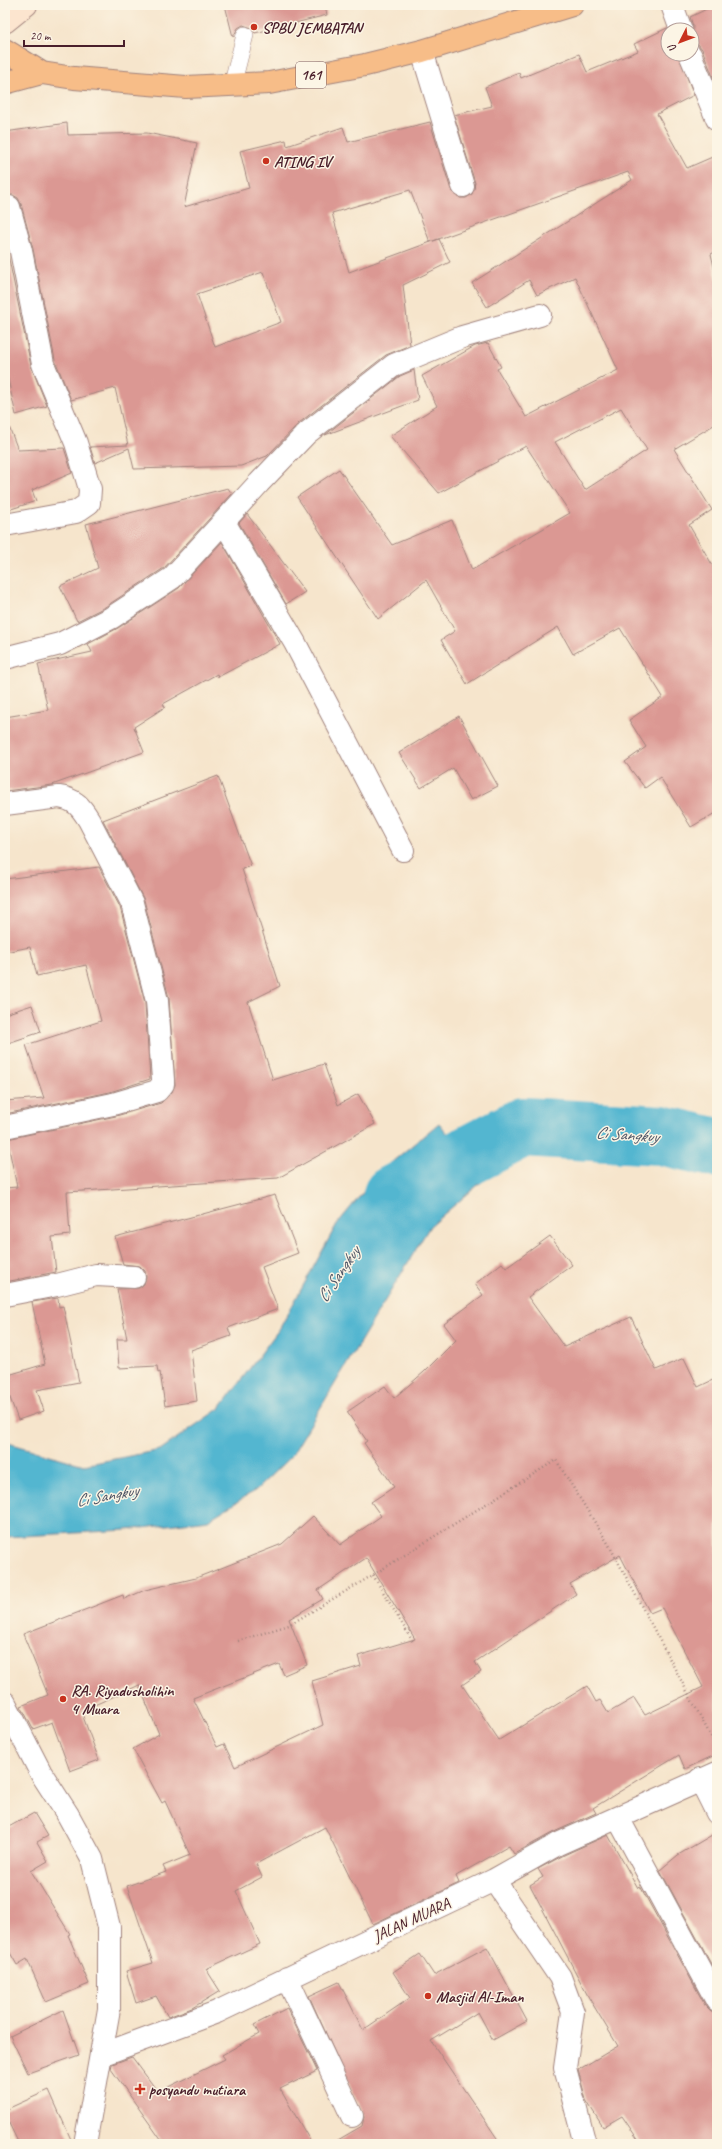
<svg xmlns="http://www.w3.org/2000/svg" width="722" height="2149" viewBox="0 0 722 2149" font-family="Caveat,sans-serif">
<style>
.water{fill:#52b6d0;stroke:#4e6a7e}
.lines{fill:none;stroke-linecap:round;stroke-linejoin:round}
.river{stroke:#52b6d0;stroke-width:60}
.building{fill:#db9893;fill-rule:evenodd}
.service-casing{stroke:#a0827c;stroke-width:18}
.minor-casing{stroke:#a0827c;stroke-width:24}
.tertiary-casing{stroke:#a0827c;stroke-width:24}
.secondary-casing{stroke:#a0827c;stroke-width:24}
.primary-casing{stroke:#a0827c;stroke-width:24}
.path{stroke:#a0827c;stroke-width:2.5;stroke-dasharray:1 3;stroke-linecap:butt}
.service{stroke:#fff;stroke-width:17}
.minor{stroke:#fff;stroke-width:22}
.tertiary{stroke:#fff;stroke-width:22}
.secondary{stroke:#fce5cf;stroke-width:22}
.primary{stroke:#f7bd88;stroke-width:22}
.poi-dot{fill:#c8321e;stroke:#fcf5e5;stroke-width:1.5}
.labels{text-anchor:middle;stroke-width:3;stroke-linejoin:round;paint-order:stroke}
.shield{fill:#fcf5e5;stroke:#7f5f63;stroke-width:1}
.shield-label{font-size:15px;font-weight:bold;fill:#4a1f2b}
.poi-label{font-size:16px;font-weight:bold;fill:#4a1f2b;stroke:#fcf5e5;text-anchor:start}
.street-label{font-size:16px;fill:#4a1f2b;stroke:#fcf5e5}
.water-label{font-size:17px;font-style:italic;fill:#4d5465;stroke:#fcf5e5}
</style>
<rect width="100%" height="100%" fill="#fcf5e5"/>
<filter id="ink" filterUnits="userSpaceOnUse"><feTurbulence type="fractalNoise" baseFrequency=".025" numOctaves="2"/><feDisplacementMap in="SourceGraphic" scale="8" xChannelSelector="R" yChannelSelector="G"/><feConvolveMatrix kernelMatrix="1 2 1 2 8 2 1 2 1" color-interpolation-filters="sRGB"/></filter>
<filter id="wash" filterUnits="userSpaceOnUse"><feTurbulence type="fractalNoise" baseFrequency=".012" numOctaves="4" result="noise"/><feDisplacementMap in="SourceGraphic" scale="16" xChannelSelector="R" yChannelSelector="G"/><feGaussianBlur stdDeviation="0.9" result="paint"/><feColorMatrix in="noise" values="0 0 0 0 0 0 0 0 0 0 0 0 0 0 0 0 0 1.4 0 .05"/><feComposite in="paint" operator="in"/></filter>
<g filter="url(#wash)">
<rect width="100%" height="100%" fill="#f6e5cc"/>
<!-- water -->
<path class="water" d="M439,1123L485,1179L430,1226L292,1455L256,1490L208,1520L126,1530L5,1537V1442L84,1465L160,1450L220,1408L280,1328L337,1224L380,1172Z"/>
<g class="lines">
<!-- river -->
<path class="river" d="M393,1195L523,1127L661,1135L717,1148"/>
</g>
<g id="blocks">
<!-- building -->
<path class="building" d="M225,5H325L327,15L255,33L252,28L243,25L238,28L233,37Z
M715,5H717L716,84L702,49L698,44L692,42L693,26L690,17Z
M667,28L668,54H678L694,95L657,114L687,168L717,155V251L711,254L717,280V423L674,449L712,510L689,525L717,573V812L691,827L660,777L645,788L625,762L646,747L629,720L663,697L620,628L573,654L558,627L467,684L441,640L455,631L426,580L378,619L297,497L339,469L392,545L452,520L472,570L570,513L526,446L439,493L390,436L437,406L422,376L475,346L488,343L501,367L497,369L526,417L618,370L575,277L537,295L529,280L487,307L472,283L632,180L628,172L430,242L410,190L332,213L349,272L439,239L450,262L403,285L410,345L386,355L299,423L267,456L241,466L134,469L129,448L95,463L90,447L128,445L115,388L71,400L55,360L33,249L21,204L18,198L13,195H5V132L67,123L68,135L147,133L197,143L184,207L249,188L240,151L286,140L287,146L343,127L348,142L430,122L451,190L460,198H466L472,194L475,183L454,115L492,106L485,87L519,73L521,78L579,54L587,72L638,51L634,44ZM263,272L281,322L215,347L197,294ZM621,408L647,450L585,490L555,442Z
M5,240L31,366L47,406L16,415L5,366Z
M414,370L418,400L325,435L400,376Z
M8,424L18,450L64,448L72,473L32,490L36,501L5,511V425Z
M228,488L232,494L164,568L105,607L77,621L60,586L98,568L86,524Z
M247,514L305,592L286,604L239,523Z
M222,542L280,644L218,677L217,674L163,704L165,707L134,727L144,752L52,785L5,791V717L48,710L38,664L92,652L88,644L118,628L179,588Z
M459,716L498,786L471,800L453,768L421,788L399,753Z
M218,776L251,866L242,869L280,986L248,1002L273,1080L324,1064L338,1105L358,1094L375,1124L278,1178L67,1192L70,1235L52,1237L56,1272L5,1282V1188L17,1187L7,1139L116,1116L161,1103L172,1092L175,1085L169,998L144,900L103,820Z
M99,867L120,907L145,1003L150,1079L110,1092L5,1114V1101L44,1098L26,1045L101,1021L86,965L37,976L30,947L5,952V879Z
M32,1005L41,1032L5,1044V1014Z
M275,1195L298,1253L262,1267L278,1309L228,1328L231,1336L191,1350L197,1401L165,1406L160,1372L158,1373L157,1366L119,1368L117,1339H127L117,1289L139,1288L144,1284L146,1277L145,1271L140,1266L123,1264L115,1237Z
M550,1236L572,1265L528,1297L564,1347L631,1317L656,1370L684,1358L698,1387L717,1378V1754L685,1769L679,1755L593,1808L596,1813L552,1833L514,1854L509,1846L456,1876L459,1883L373,1924L325,1827L256,1864L262,1877L236,1891L260,1944L206,1969L220,1991L192,2008L168,2017L156,1996L136,2003L126,1971L153,1963L127,1886L166,1872L163,1866L190,1855L165,1801L162,1803L133,1749L159,1734L139,1685L135,1687L81,1711L99,1760L70,1771L52,1722L33,1729L21,1706L48,1695L23,1634L123,1595L124,1599L145,1590L196,1578L282,1544L313,1516L340,1545L381,1516L371,1502L394,1487L364,1443L367,1441L347,1412L385,1386L394,1398L424,1372L456,1340L444,1324L483,1295L475,1284L502,1263L506,1268ZM620,1555L650,1613L662,1608L703,1687L645,1715L634,1698L608,1713L600,1700L596,1702L587,1686L499,1740L462,1685L481,1672L475,1662L576,1594L570,1584ZM366,1558L415,1639L358,1656L361,1666L312,1681L323,1725L235,1767L224,1744L217,1747L193,1698L279,1664L284,1675L307,1665L289,1619L323,1599L318,1590Z
M58,1298L59,1307L63,1306L79,1382L37,1390L44,1411L18,1420L9,1395L5,1396V1376L45,1364L32,1302Z
M34,1813L48,1836L37,1842L48,1861L31,1871L70,1934L68,1935L89,1984L46,2002L27,1959L17,1965L5,1944V1829Z
M717,1832V1975L660,1870L678,1855Z
M608,1835L638,1888L640,1886L706,2007L711,2012L717,2013V2144H641L622,2116L603,2127L586,2100L578,2070L618,2046L589,1998L530,1885L543,1877L538,1869L564,1855Z
M487,1947L527,2021L493,2040L478,2012L431,2041L501,2144H331L362,2126L364,2117L309,1996L339,1982L363,2030L410,1998L393,1972L420,1954L434,1975Z
M287,2008L317,2071L280,2089L312,2144H164L111,2069L112,2064L132,2057L158,2092L225,2059L222,2055L259,2034L254,2025Z
M63,2010L79,2055L28,2073L10,2036Z
M49,2090L73,2144H19L5,2115V2110Z"/>
</g>
</g>
<g filter="url(#ink)">
<use href="#blocks" fill-opacity="0" stroke="#a0827c" stroke-width="1"/>
<g class="lines">
<!-- service casing -->
<g class="service-casing">
<path id="service" d="M232,86L245,35"/>
</g>
<!-- minor casing -->
<g class="minor-casing">
<path id="minor" d="M672,5L681,30
M422,51L463,186
M690,54L717,119
M224,522L295,643L403,850
M5,525L76,512L89,503L90,489L76,443L43,364L21,251L9,207
M5,658L60,644L111,618L172,578L259,483L307,433L394,365L462,337L540,315
M5,804L59,797C75,799 81,807 89,820L132,903L157,1001L163,1079V1084L157,1091L113,1104L5,1127
M5,1295L57,1285L96,1275L134,1277
M700,1779L717,1813
M618,1818L717,2001
M494,1880L560,1977L573,2012L565,2068L585,2144
M287,1978L352,2116
M101,2055L217,2012L494,1880L558,1844L717,1773"/>
</g>
<!-- tertiary casing -->
<g class="tertiary-casing">
<path id="tertiary" d="M5,1703L41,1773L68,1815L92,1859L109,1927V2009L85,2144"/>
</g>
<!-- secondary casing -->
<g class="secondary-casing">
<path id="secondary" d="M5,22L26,5"/>
</g>
<!-- primary casing -->
<g class="primary-casing">
<path id="primary" d="M5,50L42,73L74,78L186,87L269,83L365,65L422,51L572,5
M5,83L42,73"/>
</g>
<!-- path -->
<path class="path" d="M373,1575L413,1642
M238,1641L289,1625L373,1575L556,1460L609,1545L715,1744"/>
<!-- service -->
<use href="#service" class="service"/>
<!-- minor -->
<use href="#minor" class="minor"/>
<!-- tertiary -->
<use href="#tertiary" class="tertiary"/>
<!-- secondary -->
<use href="#secondary" class="secondary"/>
<!-- primary -->
<use href="#primary" class="primary"/>
</g>
</g>
<!-- markers -->
<g class="poi-dot">
<circle cx="254" cy="27" r="4"/>
<circle cx="266" cy="161" r="4"/>
<circle cx="63" cy="1699" r="4"/>
<circle cx="428" cy="1996" r="4"/>
<path d="M138 2083h4v4h4v4h-4v4h-4v-4h-4v-4h4z"/>
</g>
<g class="labels">
<!-- shield labels -->
<rect class="shield" x="296" y="62" width="30" height="26" rx="3"/>
<g class="shield-label">
<text x="311" y="80">161</text>
</g>
<!-- poi labels -->
<g class="poi-label">
<text x="262" y="33">SPBU JEMBATAN</text>
<text x="274" y="167">ATING IV</text>
<text x="71" y="1696">RA. Riyadusholihin<tspan x="71" dy="18">4 Muara</tspan></text>
<text x="436" y="2002">Masjid Al-Iman</text>
<text x="149" y="2095">posyandu mutiara</text>
</g>
<!-- street labels -->
<g class="street-label">
<text transform="translate(411 1919) rotate(-25)" y="6">JALAN MUARA</text>
</g>
<!-- water labels -->
<g class="water-label">
<text transform="translate(627 1134) rotate(4)" y="6">Ci Sangkuy</text>
<text transform="translate(338 1274) rotate(-56)" y="6">Ci Sangkuy</text>
<text transform="translate(107 1495) rotate(-10)" y="6">Ci Sangkuy</text>
</g>
</g>
<!-- margin -->
<rect width="722" height="2149" fill="none" stroke="#fcf5e5" stroke-width="20"/>
<!-- north arrow -->
<g transform="translate(680 42) rotate(228)"><circle r="19" fill="#fcf5e5" stroke="#b59f9b"/>
<path d="M0-3L7 15L0 10L-7 15Z" fill="#c8321e"/>
<text y="-6" font-size="11" font-weight="bold" text-anchor="middle" fill="#4a1f2b">U</text>
</g>
<!-- scale -->
<path d="M24 40v6h100v-6" fill="none" stroke="#4a1f2b" stroke-width="2"/>
<text x="30" y="40" font-size="12" fill="#4a1f2b" stroke="#fcf5e5" stroke-width="3" paint-order="stroke">20 m</text>
</svg>
